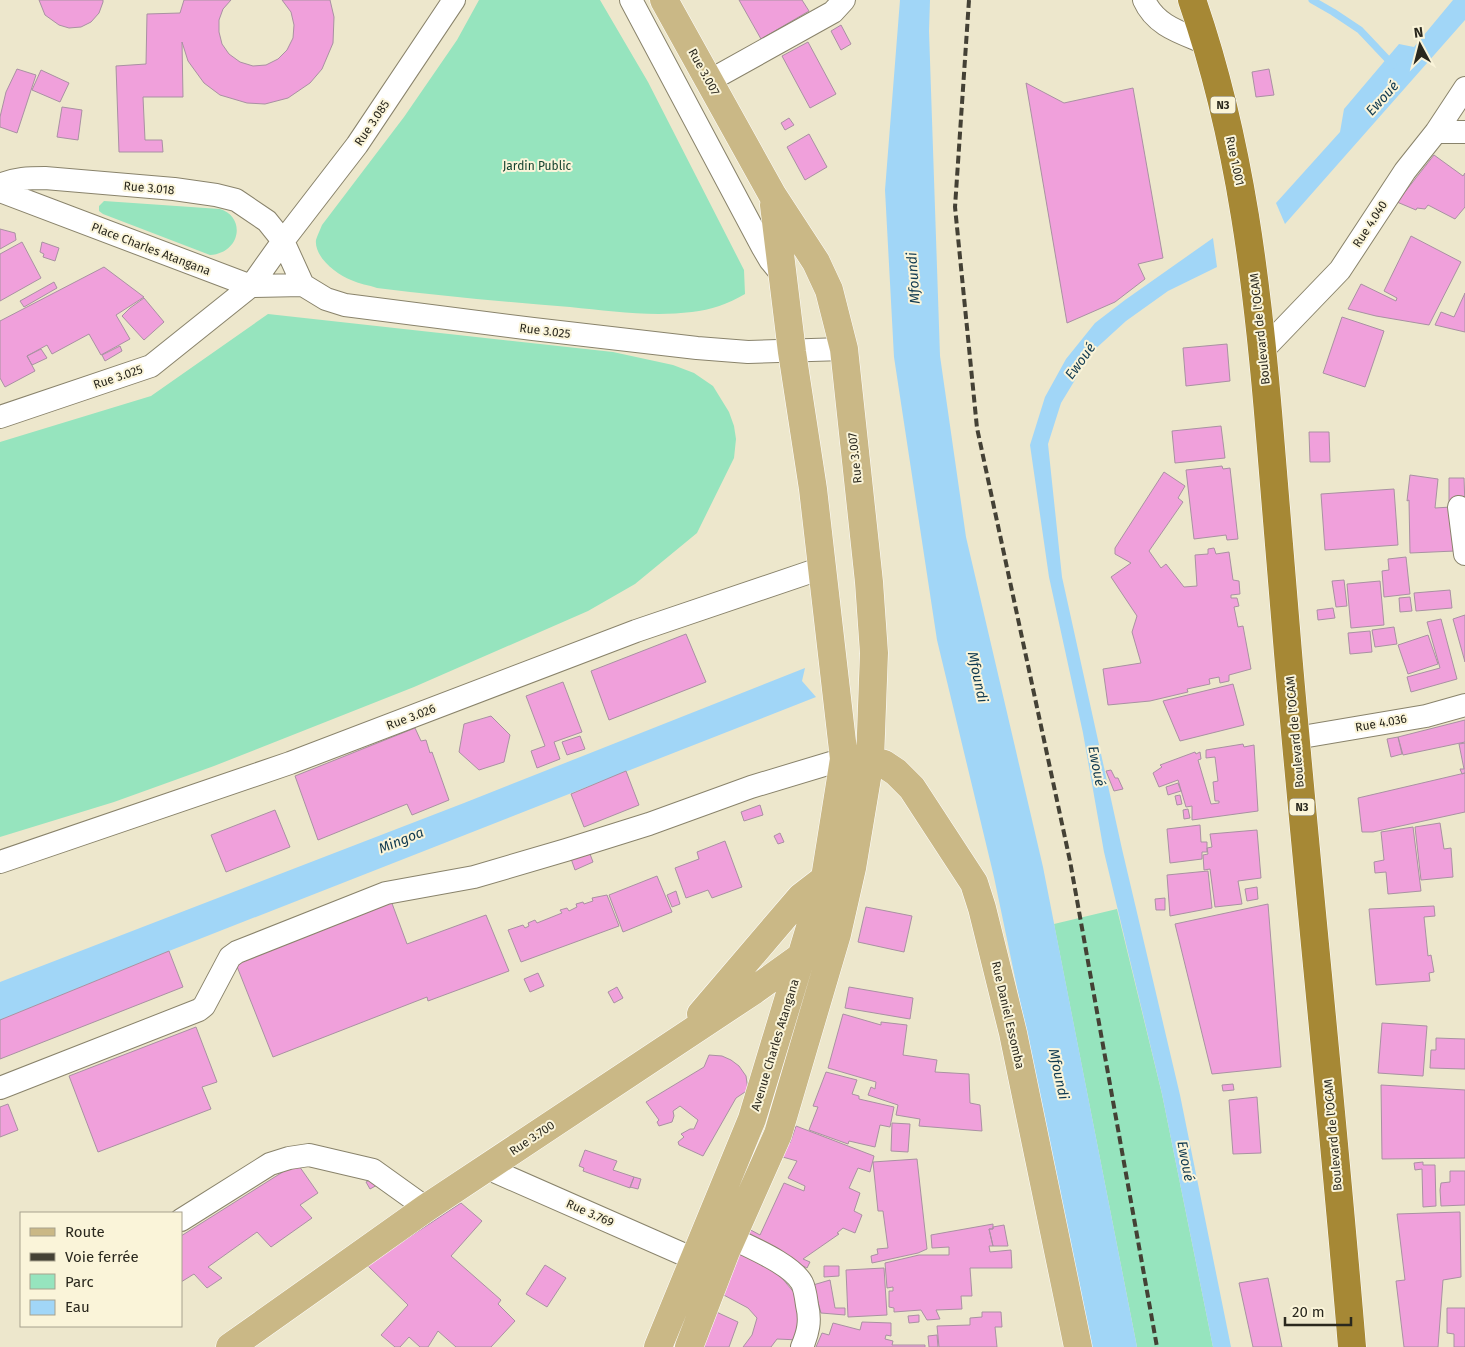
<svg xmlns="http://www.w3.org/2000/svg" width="1465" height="1347" viewBox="0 0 1465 1347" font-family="'Fira Sans',sans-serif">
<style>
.green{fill:#96e4be}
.water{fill:#a1d6f7}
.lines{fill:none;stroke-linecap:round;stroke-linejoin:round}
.stream{stroke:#a1d6f7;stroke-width:7}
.building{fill:#f0a0db;stroke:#a991a2}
.minor-casing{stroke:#89836b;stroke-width:24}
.major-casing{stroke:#fff;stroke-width:29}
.highway-casing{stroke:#fff;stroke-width:29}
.minor{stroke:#fff;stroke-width:22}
.major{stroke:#cab886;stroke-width:28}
.highway{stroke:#a68835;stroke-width:28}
.rail{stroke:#444135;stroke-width:4;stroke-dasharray:8 4;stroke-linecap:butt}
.labels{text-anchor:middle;stroke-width:4;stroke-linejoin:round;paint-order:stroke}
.shield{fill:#faf4d9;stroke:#686556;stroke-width:1}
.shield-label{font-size:11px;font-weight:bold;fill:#2a281e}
.street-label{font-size:12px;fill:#2a281e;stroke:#faf4d9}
.park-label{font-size:12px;fill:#14412e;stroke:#faf4d9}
.water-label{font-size:14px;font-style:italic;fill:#103a50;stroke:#faf4d9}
</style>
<rect width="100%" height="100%" fill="#ede7cc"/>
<!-- green -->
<path class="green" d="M479,0H600L648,82L744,270L745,294C728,304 711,310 692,312C651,317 610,311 570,307C506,302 441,296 377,288C369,285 359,284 351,280C337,275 314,257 316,240C317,236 320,230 322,225L404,117L457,40Z
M104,201L220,209C246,217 241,253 210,255L103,214L99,211V206Z
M268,314L613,352L673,365L694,373L713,386L729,412L734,426L736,439L734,458L697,533L635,584L588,611L414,687L214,766L114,802L0,837V442L151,396Z
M1117,909L1162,1094L1213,1347H1137L1054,924Z"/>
<!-- water -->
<path class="water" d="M900,0H930L929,31L940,356L966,537L1043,867L1137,1347H1092L994,877L937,640L894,357L885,190Z
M1453,0H1465V20L1285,224L1276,203L1340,132L1344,109L1399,44L1414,47Z
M1213,238L1217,267L1168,291L1126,321L1092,352L1061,403L1048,444L1062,577L1122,849L1180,1095L1231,1347H1213L1162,1094L1104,852L1083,733L1049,577L1030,445L1045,397L1066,359L1095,323L1125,300Z
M805,668L802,681L816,697L169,951L0,1020V982L464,803Z"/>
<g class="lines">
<!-- stream -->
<path class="stream" d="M1312,0L1333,12L1360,30L1393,65"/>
</g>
<!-- building -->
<path class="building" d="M39,0H103V2L99,13L91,22L81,27L69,28L59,25L45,15Z
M184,0H231L223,9L219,20V32L222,44L229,54L240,62L253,66L266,65L278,59L287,50L293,38L294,25L291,12L282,0H330L334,17L333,43L322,69L310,83L288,98L265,104L247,103L220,95L204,83L188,61L182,42L183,97H143L145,140H162L163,152H119L116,66L146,64L147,14L180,13Z
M739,0H802L809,11L761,39Z
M841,25L851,44L841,50L831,31Z
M808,42L836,94L810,108L782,56Z
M17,69L36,75L17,133L0,127V117L6,92Z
M1269,69L1274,95L1256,97L1252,72Z
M41,70L69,83L60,102L32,90Z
M1026,83L1064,103L1133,88L1163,258L1138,264L1145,279L1115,302L1067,323Z
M62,107L82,110L78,140L57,137Z
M789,118L794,125L785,130L781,123Z
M809,134L827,167L805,180L787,147Z
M1434,155L1463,176L1465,173V207L1455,219L1428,205L1425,209L1417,208L1416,210L1397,202Z
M0,229L15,233L16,240L0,249Z
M1411,236L1461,262L1429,325L1376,316L1348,309L1361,284L1396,301L1397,298L1384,291Z
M22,242L41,278L0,301V254Z
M42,242L59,248L55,261L43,257L44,254L40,252Z
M104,267L144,297L116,315L130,339L101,355L89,334L52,354L47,345L27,356L35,371L5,387L0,378V321Z
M54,282L57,288L24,307L20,301Z
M1465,293V332L1435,325L1441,312L1454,317Z
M144,298L164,322L144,340L122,316L130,308Z
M1342,317L1384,331L1365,387L1323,373Z
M1227,344L1230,381L1186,386L1183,348Z
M120,346L122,351L105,361L102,355Z
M41,349L47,358L32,365L27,356Z
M1221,426L1225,458L1175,463L1172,431Z
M1309,432H1329L1330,462H1310Z
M1222,466L1223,469L1230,468L1238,539L1227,540L1226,535L1194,539L1186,470Z
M1164,472L1185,486L1178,498L1183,502L1149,551L1161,568L1166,564L1184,587L1197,586L1195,555L1208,554V549L1214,548L1216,554L1229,552L1233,580L1239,581L1240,594L1231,595V598H1237L1239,606L1234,607L1238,627L1243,626L1251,669L1229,675V681L1220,683L1219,677L1209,679L1210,684L1187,689L1188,692L1150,701L1108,705L1103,669L1141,663L1132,632L1137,616L1111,577L1131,563L1115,554V548Z
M1410,475L1438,479L1435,508L1451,507L1455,551L1410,553L1409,500L1407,501Z
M1449,478H1464L1465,506H1449Z
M1394,489L1398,545L1325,550L1321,494Z
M1406,557L1410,594L1384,597L1382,571L1389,570L1388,559Z
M1344,580L1347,606L1336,607L1332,581Z
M1380,581L1384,625L1351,628L1347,584Z
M1450,590L1452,608L1416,611L1414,593Z
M1410,597L1412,611L1400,612L1399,598Z
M1333,608L1335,618L1318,620L1317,610Z
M1465,615V662L1453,619Z
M1441,619L1457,679L1411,692L1407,677L1440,668L1427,622Z
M1394,627L1397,644L1375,647L1372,630Z
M1370,631L1372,652L1350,654L1348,633Z
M686,634L706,682L609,720L591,671Z
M1428,635L1438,664L1408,674L1398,645Z
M563,682L582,732L554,742L560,759L537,768L531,751L545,746L526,696Z
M1233,684L1244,725L1180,741L1163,701Z
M491,716L510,735L504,762L479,770L459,752L464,724Z
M1465,720V742L1403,755L1398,737Z
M415,728L421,741L426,740L430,753L432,752L449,800L412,815L407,804L318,840L295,776Z
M580,736L585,749L567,755L562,742Z
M1398,737L1402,754L1391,757L1387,739Z
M1465,743V773L1462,774L1460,769H1464L1459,744Z
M1243,744L1244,747L1254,745L1258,811L1192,820V806L1186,807L1178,780L1159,787L1153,773L1162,767L1160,765L1195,752L1196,754L1200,752L1201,759L1198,760L1211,804L1219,803V801H1215L1213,782L1218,781L1215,757L1206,758V750Z
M1111,770L1115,778H1118L1123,789L1114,791L1106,771Z
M626,771L639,805L584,827L571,794Z
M1465,773V812L1373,832H1362L1358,798Z
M1178,783L1181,791L1168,795L1166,787Z
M1180,795L1182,804L1177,805L1175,796Z
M760,805L763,815L744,821L741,812Z
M1188,809L1190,818L1184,819L1183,810Z
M275,810L290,847L226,872L211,835Z
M1440,823L1444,849L1451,848L1453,877L1421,880L1415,827Z
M1200,825L1201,842H1207V852H1202V859L1170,863L1167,829Z
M1413,827L1421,891L1388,894L1386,872L1375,873L1374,862L1384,860L1381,832Z
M1257,830L1261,878L1238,881L1242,904L1215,907L1210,869L1204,870L1203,855L1208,854L1207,848L1212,847L1210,834Z
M780,833L784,842L778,844L774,836Z
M725,841L742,887L712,898L708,890L686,898L675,868L699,859L697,852Z
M587,846L593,862L575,870L569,853Z
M1208,871L1212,908L1170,916L1167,875Z
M657,876L672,912L623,932L609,895Z
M1257,887L1258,899L1247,901L1245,889Z
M676,891L680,904L672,907L667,895Z
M607,895L619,926L521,962L508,930L523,925L525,928L529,926L528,923L535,920L537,923L562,913L560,910L567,908L569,911L577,907L576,904L583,902L584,904L593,901L592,898Z
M390,898L407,944L486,915L509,971L428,1001L427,997L273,1057L234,959Z
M1165,898V910H1156L1155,899Z
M1268,904L1281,1067L1212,1074L1175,924Z
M1434,906L1435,916L1424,917L1428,956L1431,955L1434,972L1429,973L1430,981L1376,985L1369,909Z
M866,907L912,916L904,952L858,942Z
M169,951L183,987L0,1059V1020Z
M538,973L544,986L530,992L524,979Z
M617,987L623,998L614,1003L608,992Z
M849,987L913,998L910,1019L845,1008Z
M843,1014L881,1025V1022L907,1025L903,1055L937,1060L935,1072L969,1074L970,1103L980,1105L982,1131L919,1126L920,1119L896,1115L898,1105L868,1095L871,1087L875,1089L876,1082L828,1068Z
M1382,1023L1427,1026L1423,1076L1378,1073Z
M196,1027L217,1082L202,1087L211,1109L98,1152L69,1076Z
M1436,1038L1465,1039V1069L1430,1068L1431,1050H1436Z
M709,1055L722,1056L731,1060L739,1066L746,1076L748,1090L736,1098L703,1156L679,1145L678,1142L684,1137L681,1134L690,1129H694L698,1120L680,1106L673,1111L674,1116L672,1122L659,1126L657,1122L659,1120L646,1102L704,1067Z
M826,1072L857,1080L852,1094L859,1096V1099L894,1107L890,1127L880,1125L875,1147L849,1141L848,1144L809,1130L818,1107L813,1106Z
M1233,1084L1234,1090L1223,1091L1222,1085Z
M1381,1085L1465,1090V1158L1382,1159Z
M1257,1097L1261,1153L1233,1154L1229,1100Z
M8,1104L18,1130L0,1137V1107Z
M892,1123L910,1124L908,1152L891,1151Z
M796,1126L874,1156L870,1172L858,1168L849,1188L860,1193L854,1211L862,1215L855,1233L843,1228L837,1233L839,1234L803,1259L810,1262L807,1268L743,1235L747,1228L760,1235L784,1183L804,1191L805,1186L788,1178L797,1161L779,1156L784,1141L790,1143Z
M585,1150L617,1161L613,1170L634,1177L630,1188L583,1171L584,1168L579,1166Z
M917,1159L927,1249L918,1253L872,1263L871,1256L878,1254L877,1249L888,1248L883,1211H878L873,1162Z
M1423,1162V1165H1435L1436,1206L1423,1207L1422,1169L1415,1170L1414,1163Z
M297,1163L318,1193L300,1205L312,1218L271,1247L257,1232L208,1267L222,1278L207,1288L194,1274L181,1282V1236Z
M1450,1171H1465V1205L1441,1206L1440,1190L1441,1183L1450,1182Z
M375,1177L379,1184L370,1189L366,1182Z
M634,1177L641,1179L638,1189L630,1187Z
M461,1203L482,1221L451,1256L501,1300L498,1304L515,1321L491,1347H456L438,1331L428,1347H420L409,1337L400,1347H395L381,1335L408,1305L367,1265Z
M1460,1212L1461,1277L1443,1280L1438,1347H1404L1396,1281L1405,1280L1397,1214Z
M993,1224V1229H989L993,1246H989L990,1252L1011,1250L1012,1268H970L972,1296H961L962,1309L936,1310L940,1319L927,1320L921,1310L894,1312V1308L889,1307V1291H893V1287L887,1288L885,1263L919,1255H949V1247L932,1248L931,1235Z
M1004,1225L1008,1246H993L989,1229H993V1227Z
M735,1250L776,1271L802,1302L799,1340L777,1339L771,1347H743L752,1335L757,1318L748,1308L720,1293Z
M545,1265L566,1278L547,1307L526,1294Z
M824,1266H839V1276L824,1277Z
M884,1268L887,1315L848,1317L846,1270Z
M1268,1278L1282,1347H1253L1239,1283Z
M830,1280L835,1308H845V1315L821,1313L813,1285Z
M1447,1308H1465V1347H1454V1334L1447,1333Z
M712,1310L738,1322L729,1347H702Z
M982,1312H1001L1002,1327H995L997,1347H939L937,1326L970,1325V1318L982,1317Z
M919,1315V1322L909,1323L908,1316Z
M862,1322L891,1323V1336L886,1335L885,1339L893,1341L892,1345H925V1347H816L822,1333L829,1335L833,1323L860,1330Z
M937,1335L938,1347H929L928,1336Z"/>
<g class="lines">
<!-- minor casing -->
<g class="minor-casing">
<path id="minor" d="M631,0L763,248L770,260L784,277
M1144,0C1156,27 1183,33 1208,44
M709,81L833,12L844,0
M1436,132H1465
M0,185C14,178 30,178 45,178L174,189L216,195L236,200L267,221L283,241L303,285
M0,191L251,286L303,285L326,299L345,305L533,329L697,348L748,352L844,349
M1263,350L1340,270L1405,171L1436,132L1465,88
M0,417L151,366L251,286L283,241L357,145L454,0
M1459,507L1465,554
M1296,738L1426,716L1465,705
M0,862L290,763L636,631L822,568
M0,1088L199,1010L204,1006L230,957L237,952L386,893L474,877L566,850L649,824L751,787L844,759
M487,1168L694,1259
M181,1220L270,1164L289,1158L309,1155L373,1170L426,1208
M730,1241L736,1240C754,1249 792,1265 802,1283C805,1289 806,1298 807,1305C811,1321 808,1333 802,1347"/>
</g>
<!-- major casing -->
<g class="major-casing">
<path id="major" d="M664,0L773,196L816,262L829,290L844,349L869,582L874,653L870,760L852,868L837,934L778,1134L726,1251L689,1347
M853,759L870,760L884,764L896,772L912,788L974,883L982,908L1013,1033L1078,1347
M701,1014L801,897L827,877
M230,1347L426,1208L753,991L806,953
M658,1347L752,1119L825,878L844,759L813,489L792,352L774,205"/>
</g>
<!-- highway casing -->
<g class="highway-casing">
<path id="highway" d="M1192,0C1241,141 1258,288 1270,436C1276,508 1282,581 1288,653C1308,885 1333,1116 1352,1347"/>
</g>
<!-- minor -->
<use href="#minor" class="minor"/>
<!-- major -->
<use href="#major" class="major"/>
<!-- highway -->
<use href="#highway" class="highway"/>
<!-- rail -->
<path class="rail" d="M969,0L955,207L977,428L1070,861L1157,1347"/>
</g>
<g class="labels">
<!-- shield labels -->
<g class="shield">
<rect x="1210.5" y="96.5" width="25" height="17" rx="4"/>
<rect x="1289.5" y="798.5" width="25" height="17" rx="4"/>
</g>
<g class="shield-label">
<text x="1223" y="109">N3</text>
<text x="1302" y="811">N3</text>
</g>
<!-- street labels -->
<g class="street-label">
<text transform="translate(704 72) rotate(61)" y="4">Rue 3.007</text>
<text transform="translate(372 123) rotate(-56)" y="4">Rue 3.085</text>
<text transform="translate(1235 161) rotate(78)" y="4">Rue 1.001</text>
<text transform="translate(149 188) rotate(5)" y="4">Rue 3.018</text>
<text transform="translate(1370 224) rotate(-57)" y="4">Rue 4.040</text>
<text transform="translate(151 249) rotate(21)" y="4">Place Charles Atangana</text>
<text transform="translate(1260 329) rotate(-96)" y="4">Boulevard de l'OCAM</text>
<text transform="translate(545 331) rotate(7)" y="4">Rue 3.025</text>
<text transform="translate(118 377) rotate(-19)" y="4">Rue 3.025</text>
<text transform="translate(855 458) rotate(-96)" y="4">Rue 3.007</text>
<text transform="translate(411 717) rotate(-21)" y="4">Rue 3.026</text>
<text transform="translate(1381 723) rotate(-10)" y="4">Rue 4.036</text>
<text transform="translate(1295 732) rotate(-95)" y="4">Boulevard de l'OCAM</text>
<text transform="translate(1008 1015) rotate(77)" y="4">Rue Daniel Essomba</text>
<text transform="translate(775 1045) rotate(-73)" y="4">Avenue Charles Atangana</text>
<text transform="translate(1333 1135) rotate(-95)" y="4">Boulevard de l'OCAM</text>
<text transform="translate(532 1138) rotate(-34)" y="4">Rue 3.700</text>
<text transform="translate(590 1213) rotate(24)" y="4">Rue 3.769</text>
</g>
<!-- park labels -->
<g class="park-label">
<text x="537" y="170">Jardin Public</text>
</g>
<!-- water labels -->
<g class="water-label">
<text transform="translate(1382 98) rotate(-48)" y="5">Ewoué</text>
<text transform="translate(913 278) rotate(-94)" y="5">Mfoundi</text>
<text transform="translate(1080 361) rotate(-54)" y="5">Ewoué</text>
<text transform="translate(978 677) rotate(78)" y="5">Mfoundi</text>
<text transform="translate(1097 766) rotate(79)" y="5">Ewoué</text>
<text transform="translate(401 840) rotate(-22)" y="5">Mingoa</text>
<text transform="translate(1059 1074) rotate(78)" y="5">Mfoundi</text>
<text transform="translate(1186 1161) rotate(79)" y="5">Ewoué</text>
</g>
</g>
<!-- legend -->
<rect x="20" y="1212" width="162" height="115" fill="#faf4d9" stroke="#a7a28e"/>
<rect x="30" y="1228" width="25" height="8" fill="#cab886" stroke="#a7a28e"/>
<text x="65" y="1237" font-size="15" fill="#2a281e">Route</text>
<rect x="30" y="1253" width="25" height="8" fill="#444135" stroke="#a7a28e"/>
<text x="65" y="1262" font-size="15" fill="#2a281e">Voie ferrée</text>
<rect x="30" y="1274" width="25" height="15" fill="#96e4be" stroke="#a7a28e"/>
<text x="65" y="1287" font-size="15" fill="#2a281e">Parc</text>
<rect x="30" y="1300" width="25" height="15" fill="#a1d6f7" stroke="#a7a28e"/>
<text x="65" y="1312" font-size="15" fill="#2a281e">Eau</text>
<!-- north arrow -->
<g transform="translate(1420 45) rotate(353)" stroke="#faf4d9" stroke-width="4" paint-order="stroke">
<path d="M0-4L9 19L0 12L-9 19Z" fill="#2a281e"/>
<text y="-8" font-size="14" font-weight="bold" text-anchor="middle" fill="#2a281e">N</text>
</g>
<!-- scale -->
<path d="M1285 1317v8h66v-8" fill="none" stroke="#2a281e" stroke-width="2.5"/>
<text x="1292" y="1317" font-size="15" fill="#2a281e" stroke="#faf4d9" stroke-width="4" paint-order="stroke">20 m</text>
</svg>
